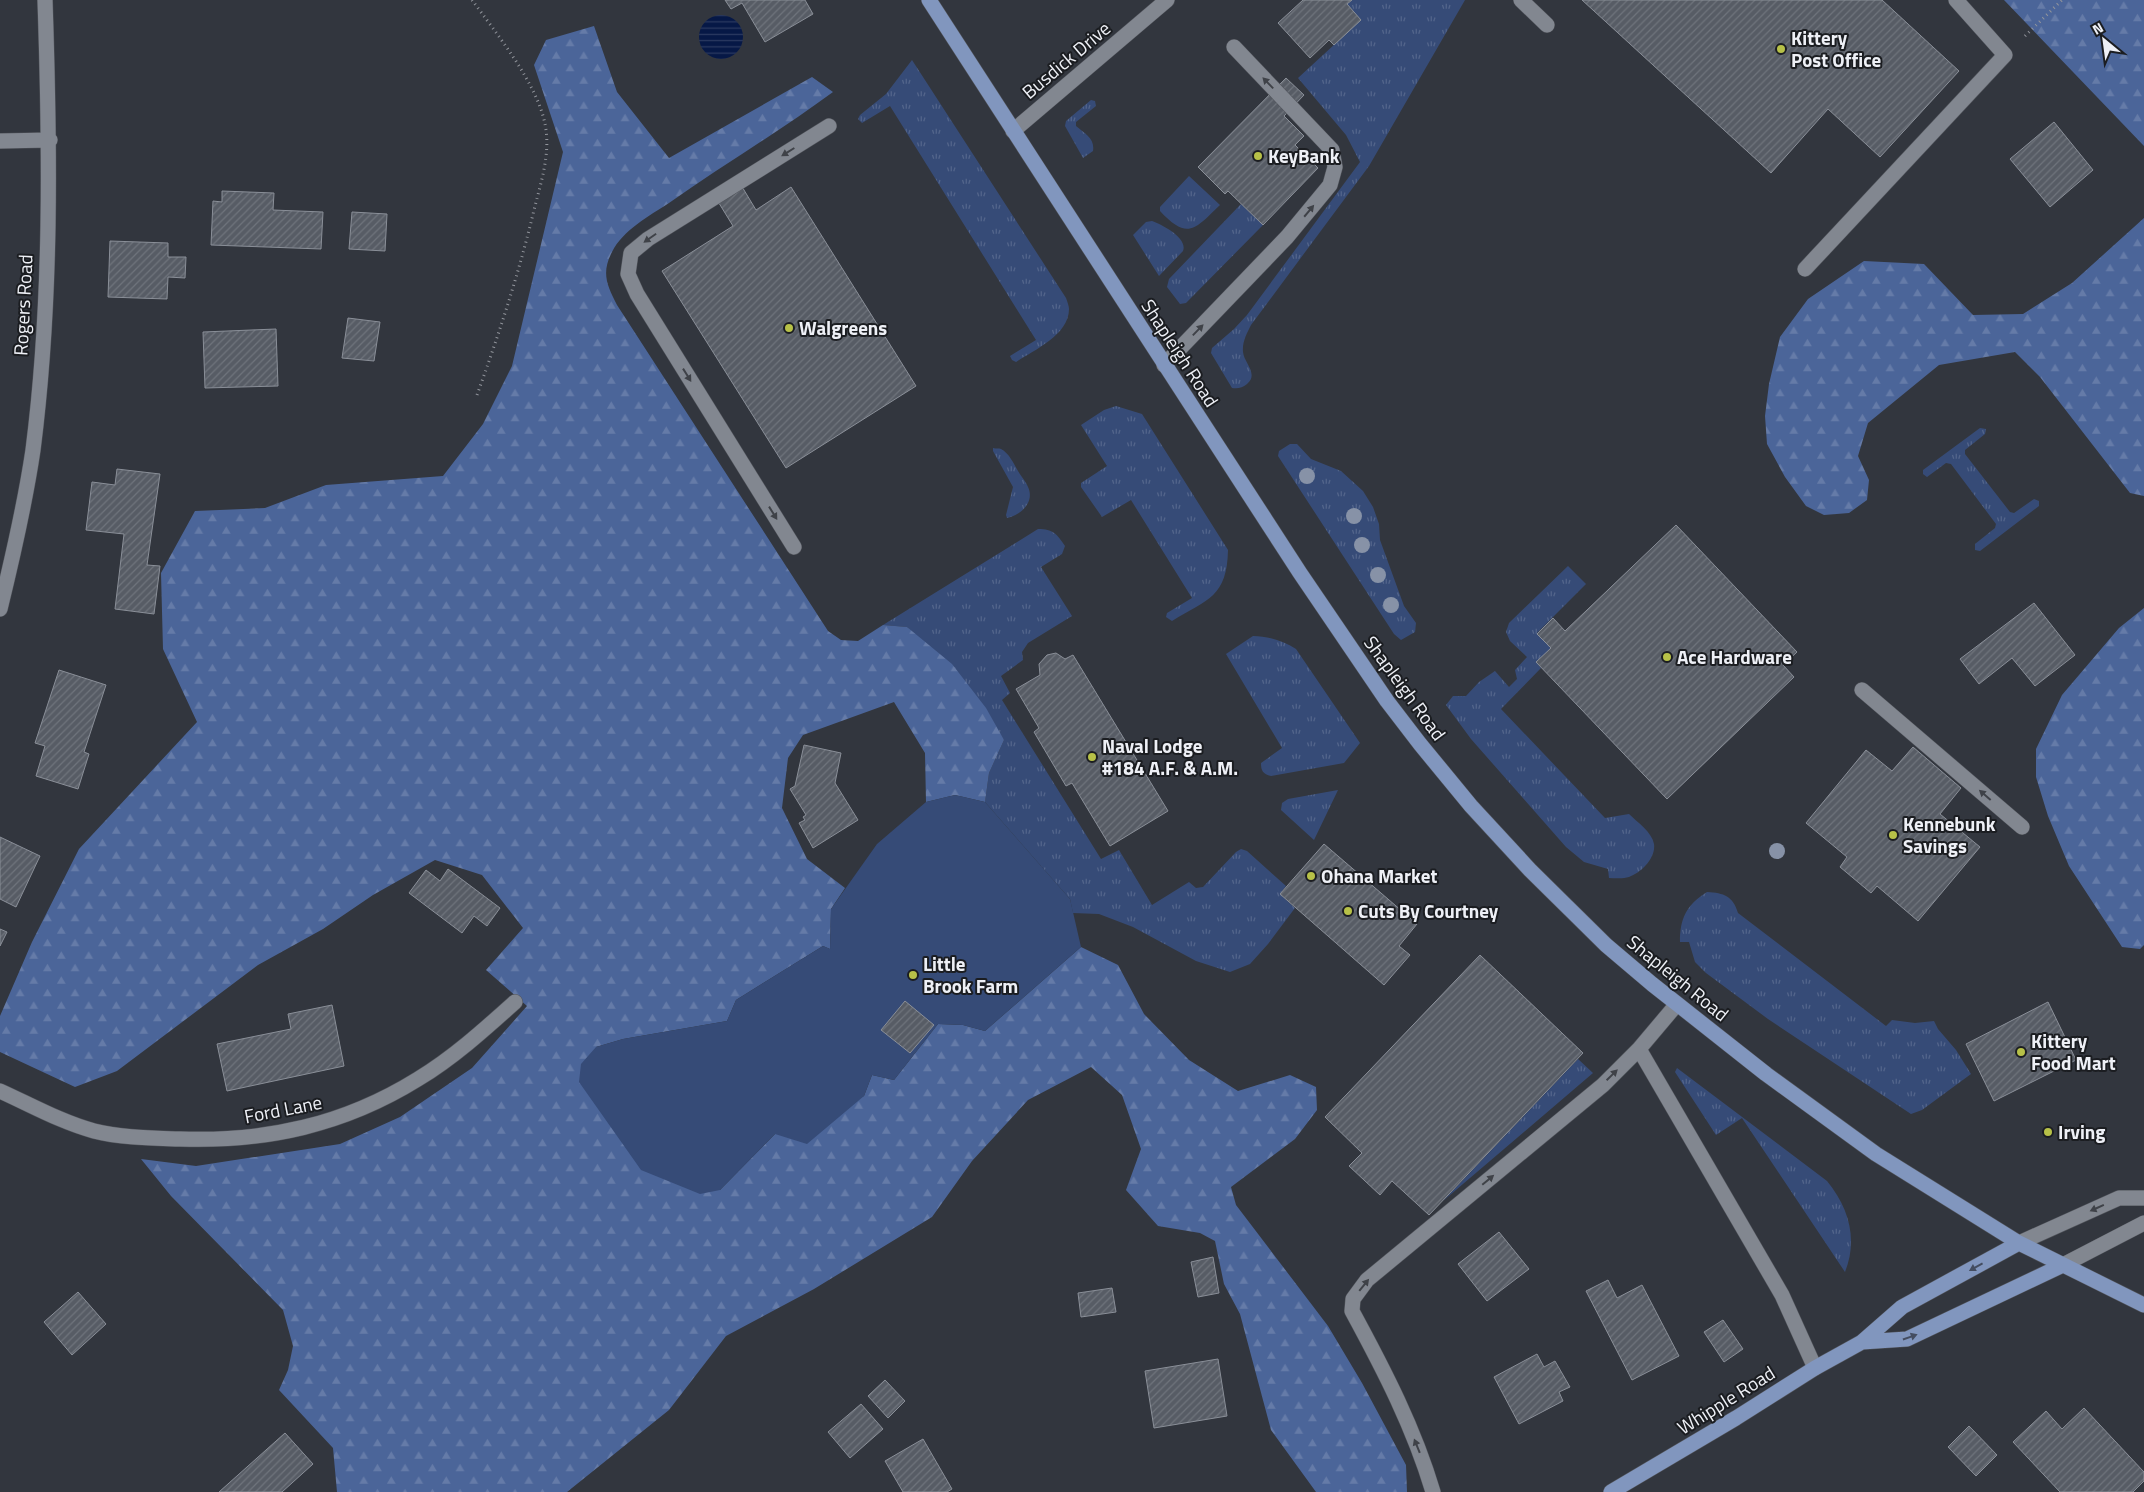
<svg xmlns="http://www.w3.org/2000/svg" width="2144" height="1492" viewBox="0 0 2144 1492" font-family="'Titillium Web',sans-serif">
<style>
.grass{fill:url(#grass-tufts)}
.forest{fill:url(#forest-firs)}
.garden{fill:#364b77}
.water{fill:url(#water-rules)}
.building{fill:url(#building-hatch);stroke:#8a8f98}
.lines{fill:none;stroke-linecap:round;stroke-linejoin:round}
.minor-casing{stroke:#51545b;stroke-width:16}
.major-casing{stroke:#51545b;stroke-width:16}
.path{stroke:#92959c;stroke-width:3;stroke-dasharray:1 4;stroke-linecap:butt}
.minor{stroke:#828790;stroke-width:15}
.major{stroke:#8196be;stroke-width:15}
.tree{fill:#8792a7}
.oneway{fill:#3f4248}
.oneway2{fill:#444d60}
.poi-dot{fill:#b7c148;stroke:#1b1d21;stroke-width:2}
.labels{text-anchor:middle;stroke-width:4;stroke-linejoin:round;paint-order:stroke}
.poi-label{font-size:19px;font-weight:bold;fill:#eef0f6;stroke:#1b1d21;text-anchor:start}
.street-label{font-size:19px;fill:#eef0f6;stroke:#1b1d21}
</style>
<defs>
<pattern id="grass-tufts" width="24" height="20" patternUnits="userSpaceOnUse" patternTransform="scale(1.25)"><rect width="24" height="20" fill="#364b77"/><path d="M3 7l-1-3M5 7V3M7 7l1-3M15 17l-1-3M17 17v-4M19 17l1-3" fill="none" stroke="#53658b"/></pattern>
<pattern id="forest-firs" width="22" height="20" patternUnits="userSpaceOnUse" patternTransform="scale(1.25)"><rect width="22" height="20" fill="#4b6599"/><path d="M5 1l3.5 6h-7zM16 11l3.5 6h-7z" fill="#657ba8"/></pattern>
<pattern id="water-rules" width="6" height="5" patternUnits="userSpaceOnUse" patternTransform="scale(1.25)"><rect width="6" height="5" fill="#061846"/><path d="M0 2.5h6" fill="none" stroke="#2b3a61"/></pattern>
<pattern id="building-hatch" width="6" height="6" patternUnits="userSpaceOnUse" patternTransform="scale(1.25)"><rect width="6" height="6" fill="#575c65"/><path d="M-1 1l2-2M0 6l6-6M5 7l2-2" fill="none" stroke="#6f747c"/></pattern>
</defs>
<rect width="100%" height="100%" fill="#32363e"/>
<!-- grass -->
<path class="grass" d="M1352,0H1465L1369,166L1251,325C1247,333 1242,342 1243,352C1244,363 1259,374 1247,384C1242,388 1238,389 1232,388L1211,353L1212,348L1234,329L1247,315L1360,162L1346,135L1298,78L1361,20L1347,4Z
M912,60L1066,298C1067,301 1069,306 1069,309C1069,335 1034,350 1016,362L1012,360L1010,356L1036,340L890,106L862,123L858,119L860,115L886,94Z
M1091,100L1095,101L1096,106L1076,122V126C1085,134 1095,138 1093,151L1083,158L1065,126L1066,121Z
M1189,176L1220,205C1195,229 1188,241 1160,211V207Z
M1241,204L1263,225L1186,303L1180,304L1167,287L1169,279Z
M1152,221C1163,225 1188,238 1183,251L1159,276L1133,235L1146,222Z
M1116,406L1142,414L1228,550C1227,597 1208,599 1172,621L1166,617L1167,613L1192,598L1131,500L1102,517L1081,487V483L1107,466L1081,425L1104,410Z
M1980,428L1986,429L1985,434L1965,450V454L2010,512L2014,513L2034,499L2039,501V506L1980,551L1975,550V544L1995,528L1996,524L1951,464L1946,463L1927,477L1923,474V470Z
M1290,444H1297L1311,459L1341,471L1363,491L1373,507L1379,524L1380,540L1404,606L1416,623L1415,632L1401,640L1394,634L1278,456L1279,451Z
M993,448C996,449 999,448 1001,449C1009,453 1014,464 1018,471C1021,476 1026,482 1028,487C1035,502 1021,515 1007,518L1006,515L1013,487L993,451Z
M1038,529C1053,529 1057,534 1065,546L1062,554L1041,567L1072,616L1028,643L1022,652L1023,660L1001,676L1010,693L1002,700L1101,859L1119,850L1152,905L1189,882L1196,888L1203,887L1236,852L1241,849L1247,851L1286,886L1280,894L1295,908L1268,944L1250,964L1230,972L1196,961L1133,927L1099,914L1073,913L1070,899L985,802L989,773L1004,740L907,627L883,625Z
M1568,566L1586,584L1537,633L1551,648L1536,662L1541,668L1501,709L1605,818L1629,814C1637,822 1652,832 1654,844C1656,858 1641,873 1629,877C1623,879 1615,878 1609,878L1608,869L1584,862L1566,847L1471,739L1446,705L1453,696H1466L1479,682L1495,671L1509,687L1517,679L1515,670L1527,657L1510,641L1506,632L1509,623Z
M1253,636C1267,636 1284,641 1296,649L1360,743L1344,763L1271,776C1263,774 1261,771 1261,763L1282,748L1226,654Z
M1338,790L1314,840L1281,810L1282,803L1288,799Z
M1707,892C1724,893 1733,896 1738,913L1886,1026L1892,1020L1915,1023L1934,1021L1938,1029L1956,1050L1971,1074L1922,1110L1911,1114L1768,1019L1706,973L1695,962L1689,942H1680C1680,919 1686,905 1707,892Z
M1578,1059L1593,1073L1443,1201Z
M1677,1068L1827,1181C1849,1208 1858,1239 1845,1272L1742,1118L1716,1135L1675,1072Z"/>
<!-- forest -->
<path class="forest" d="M2004,0H2144V146Z
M594,26L617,92L669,158L812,77L833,92C780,131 723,165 669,203C649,216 623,230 612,252C601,273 607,285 617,305L828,631L841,640L858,641L883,625L907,627L952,664L986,708L1004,740L989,773L985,802L955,795L926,802L925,753L894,702L803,735L788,758L782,808L807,859L845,888L831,909L830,949L823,946L736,1000L727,1021L623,1039L596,1047L720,1190L775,1134L864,1096L872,1075L894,1080L938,1024L963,1025L985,1031L1081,947L1118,965L1144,1014L1189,1060L1238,1091L1290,1075L1316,1087L1317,1110L1295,1139L1231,1187L1236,1205L1328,1326L1362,1383L1406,1465L1407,1492H1316L1271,1430L1240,1314L1224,1284L1215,1241L1200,1233L1158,1226L1126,1190L1141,1149L1122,1095L1091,1067L1028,1100L972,1161L932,1217L814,1289L726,1336L669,1410L567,1492H337L333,1448L279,1390L288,1370L293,1346L283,1310L171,1196L141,1159L196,1166L340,1144L400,1117L472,1068L527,1006L486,970L523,928L482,875L435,860L373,895L323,929L258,965L117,1071L75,1087L0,1052V1016L32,942L79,849L197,722L163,649L161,573L195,511L265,508L326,485L443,476L483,424L512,366L563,152L534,65L546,40Z
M2144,218V496L2130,493L2040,377L2015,352L1939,365L1868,423L1858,456L1869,480L1867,500L1849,513L1824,515L1806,506L1785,477L1767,444L1765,416L1769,384L1780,337L1808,299L1864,261L1924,264L1973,315L2023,314L2072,283Z
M2144,608V945L2140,949L2122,947L2069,866L2048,816L2036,777V749L2062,695L2119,628Z"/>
<!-- garden -->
<path class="garden" d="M955,795L985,802L1070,899L1081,947L985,1031L963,1025L938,1024L894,1080L872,1075L864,1096L807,1144L775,1134L720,1190L700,1194L641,1170L579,1082L581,1064L596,1047L623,1039L727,1021L736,1000L823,946L830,949L831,909L877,844L926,802Z"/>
<!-- water -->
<path class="water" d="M699 37a22 22 0 1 1 44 0a22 22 0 1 1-44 0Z"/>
<!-- building -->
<path class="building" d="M725,0H805L813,14L765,42L742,3L731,9Z
M1303,0H1352L1347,4L1361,20L1334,45L1329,40L1310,58L1278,23Z
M1582,0H1882L1959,71L1880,157L1828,109L1771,173Z
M1286,78L1304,95L1284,116L1304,136L1295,145L1318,168L1263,225L1228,191L1225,194L1198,167Z
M2054,122L2093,170L2050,207L2010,159Z
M738,180L756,210L791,187L916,386L786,468L662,271L733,226L714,195Z
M222,191L274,193L273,210L323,212L321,249L211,245L213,201L222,202Z
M352,212L387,214L385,251L349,249Z
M110,241L168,243V257H186L185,278L168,277L167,299L108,297Z
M348,318L380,322L374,361L342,358Z
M276,329L278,386L205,388L203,332Z
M117,469L160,474L147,565L160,566L154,614L115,609L124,534L86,530L92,482L115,485Z
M1676,525L1797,652L1783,665L1794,677L1667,799L1536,662L1551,648L1537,634L1553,618L1565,631Z
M2034,603L2075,655L2035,686L2012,658L1979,684L1960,659Z
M1056,653L1065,659L1073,655L1168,811L1110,846L1072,783L1066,786L1034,732L1039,728L1016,689L1040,675L1039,664L1047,655Z
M59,670L106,685L84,752L89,754L78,789L36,776L45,746L35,743Z
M804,745L841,753L835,783L858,820L813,848L799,823L805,820L803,817L806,815L790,789L795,786Z
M1913,747L1961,788L1940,814L1980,847L1918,921L1877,886L1871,893L1840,867L1847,857L1806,823L1866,750L1892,771Z
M0,837L40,856L16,907L0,899Z
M1324,844L1417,924L1399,946L1410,955L1384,985L1280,894Z
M448,869L500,908L487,926L474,916L462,933L409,893L426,870L440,881Z
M0,929L7,932L0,946Z
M1480,955L1583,1053L1429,1215L1392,1181L1380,1195L1349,1166L1362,1153L1325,1117Z
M905,1001L934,1025L910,1053L881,1030Z
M2048,1002L2076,1060L1994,1101L1966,1044Z
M332,1005L344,1066L227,1091L217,1044L291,1029L288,1014Z
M1499,1232L1529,1269L1487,1301L1458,1264Z
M1213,1257L1219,1293L1198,1297L1191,1262Z
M1608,1280L1617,1298L1642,1285L1679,1356L1632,1380L1586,1291Z
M1112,1288L1116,1312L1081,1317L1078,1293Z
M78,1292L106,1324L72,1355L44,1322Z
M1723,1320L1743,1349L1724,1362L1704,1332Z
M1537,1354L1544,1367L1555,1361L1570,1387L1559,1392L1563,1401L1519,1424L1494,1377Z
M1218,1359L1227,1416L1154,1428L1145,1371Z
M885,1380L905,1401L888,1418L868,1396Z
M861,1404L883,1429L850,1458L828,1432Z
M2084,1408L2144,1472V1481L2133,1492H2060L2013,1442L2046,1411L2062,1429Z
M1969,1426L1997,1455L1976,1476L1948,1447Z
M285,1433L313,1464L282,1492H219Z
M923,1439L952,1489L947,1492H903L885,1461Z"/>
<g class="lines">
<!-- minor casing -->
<g class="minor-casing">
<path id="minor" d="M1521,0L1547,25
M1013,131L1167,0
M0,141L50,140
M1805,269L2005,55L1956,0
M1164,365L1287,237L1330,185L1335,167L1332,150L1234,47
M794,547L637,294L628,274L631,253L648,239L829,126
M0,609C13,556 25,504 33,450C52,301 50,149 45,0
M1862,690L2022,827
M1639,1049L1782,1295L1815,1368
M0,1091C31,1105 61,1122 94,1131C122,1138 151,1138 180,1139C266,1142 344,1125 418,1079C453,1058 485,1029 515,1002
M2019,1243L2119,1198H2144
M2063,1265L2144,1223
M1433,1492C1414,1428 1384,1370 1352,1311L1353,1299L1367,1280L1603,1085L1639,1049L1677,1004"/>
</g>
<!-- major casing -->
<g class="major-casing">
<path id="major" d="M929,0L1217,445L1300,573L1387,701L1420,744L1471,806L1530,870L1606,945L1652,984L1766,1074L1876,1154L2019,1243L2144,1305
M1862,1342L1907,1339L2063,1265
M1611,1492L1736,1418L1815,1368L1862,1342L1902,1307L2019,1243"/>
</g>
<!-- path -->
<path class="path" d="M472,0C496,33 537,83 545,124C551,153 541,182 534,210C519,273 499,334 477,395
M2025,36L2062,0"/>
<!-- minor -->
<use href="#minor" class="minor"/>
<!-- major -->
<use href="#major" class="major"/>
</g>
<!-- trees -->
<g class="tree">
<circle cx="1307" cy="476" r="8"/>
<circle cx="1354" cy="516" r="8"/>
<circle cx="1362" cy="545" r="8"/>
<circle cx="1378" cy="575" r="8"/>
<circle cx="1391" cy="605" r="8"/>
<circle cx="1777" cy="851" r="8"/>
</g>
<!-- one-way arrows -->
<defs><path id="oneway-solid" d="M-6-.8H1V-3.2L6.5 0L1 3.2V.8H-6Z" transform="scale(1.25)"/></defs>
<g class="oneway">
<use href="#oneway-solid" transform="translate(1268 83) rotate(-134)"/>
<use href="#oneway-solid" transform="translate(788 152) rotate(148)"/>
<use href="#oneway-solid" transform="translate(1309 211) rotate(-50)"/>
<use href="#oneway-solid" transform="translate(650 238) rotate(145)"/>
<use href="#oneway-solid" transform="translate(1198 330) rotate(-46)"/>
<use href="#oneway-solid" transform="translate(687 375) rotate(58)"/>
<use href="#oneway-solid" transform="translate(773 513) rotate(58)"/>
<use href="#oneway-solid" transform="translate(1985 795) rotate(-139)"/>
<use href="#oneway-solid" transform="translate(1612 1075) rotate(-44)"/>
<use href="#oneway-solid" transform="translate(1488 1180) rotate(-40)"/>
<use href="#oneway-solid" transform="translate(2097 1208) rotate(156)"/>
<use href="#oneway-solid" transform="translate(1364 1285) rotate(-51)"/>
<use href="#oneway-solid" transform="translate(1417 1446) rotate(-112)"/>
</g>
<g class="oneway2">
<use href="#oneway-solid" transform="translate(1976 1267) rotate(151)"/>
<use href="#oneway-solid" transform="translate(1910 1337) rotate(-19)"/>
</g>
<!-- markers -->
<g class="poi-dot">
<circle cx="1781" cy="49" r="5"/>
<circle cx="1258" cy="156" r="5"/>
<circle cx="789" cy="328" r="5"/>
<circle cx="1667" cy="657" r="5"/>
<circle cx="1092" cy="757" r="5"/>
<circle cx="1893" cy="835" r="5"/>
<circle cx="1311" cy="876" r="5"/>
<circle cx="1348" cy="911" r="5"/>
<circle cx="913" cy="975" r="5"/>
<circle cx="2021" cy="1052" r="5"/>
<circle cx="2048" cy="1132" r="5"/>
</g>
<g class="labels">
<!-- poi labels -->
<g class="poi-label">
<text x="1791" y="45">Kittery<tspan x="1791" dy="22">Post Office</tspan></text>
<text x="1268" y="163">KeyBank</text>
<text x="799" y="335">Walgreens</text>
<text x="1677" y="664">Ace Hardware</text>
<text x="1102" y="753">Naval Lodge<tspan x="1102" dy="22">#184 A.F. &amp; A.M.</tspan></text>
<text x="1903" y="831">Kennebunk<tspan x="1903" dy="22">Savings</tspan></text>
<text x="1321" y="883">Ohana Market</text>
<text x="1358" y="918">Cuts By Courtney</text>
<text x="923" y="971">Little<tspan x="923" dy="22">Brook Farm</tspan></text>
<text x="2031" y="1048">Kittery<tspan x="2031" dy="22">Food Mart</tspan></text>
<text x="2058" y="1139">Irving</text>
</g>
<!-- street labels -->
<g class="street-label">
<text transform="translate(1066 60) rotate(-40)" y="7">Busdick Drive</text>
<text transform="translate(23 305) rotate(-87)" y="7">Rogers Road</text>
<text transform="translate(1180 353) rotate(57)" y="7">Shapleigh Road</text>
<text transform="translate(1405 688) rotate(54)" y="7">Shapleigh Road</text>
<text transform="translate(1678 978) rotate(39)" y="7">Shapleigh Road</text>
<text transform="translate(283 1109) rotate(-11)" y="7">Ford Lane</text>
<text transform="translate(1726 1400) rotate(-32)" y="7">Whipple Road</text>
</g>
</g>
<!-- north arrow -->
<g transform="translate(2104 40) rotate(331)" stroke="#1b1d21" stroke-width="4" paint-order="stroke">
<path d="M0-4L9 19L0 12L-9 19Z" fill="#eef0f6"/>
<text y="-8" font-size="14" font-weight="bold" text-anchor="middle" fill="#eef0f6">N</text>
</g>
</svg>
